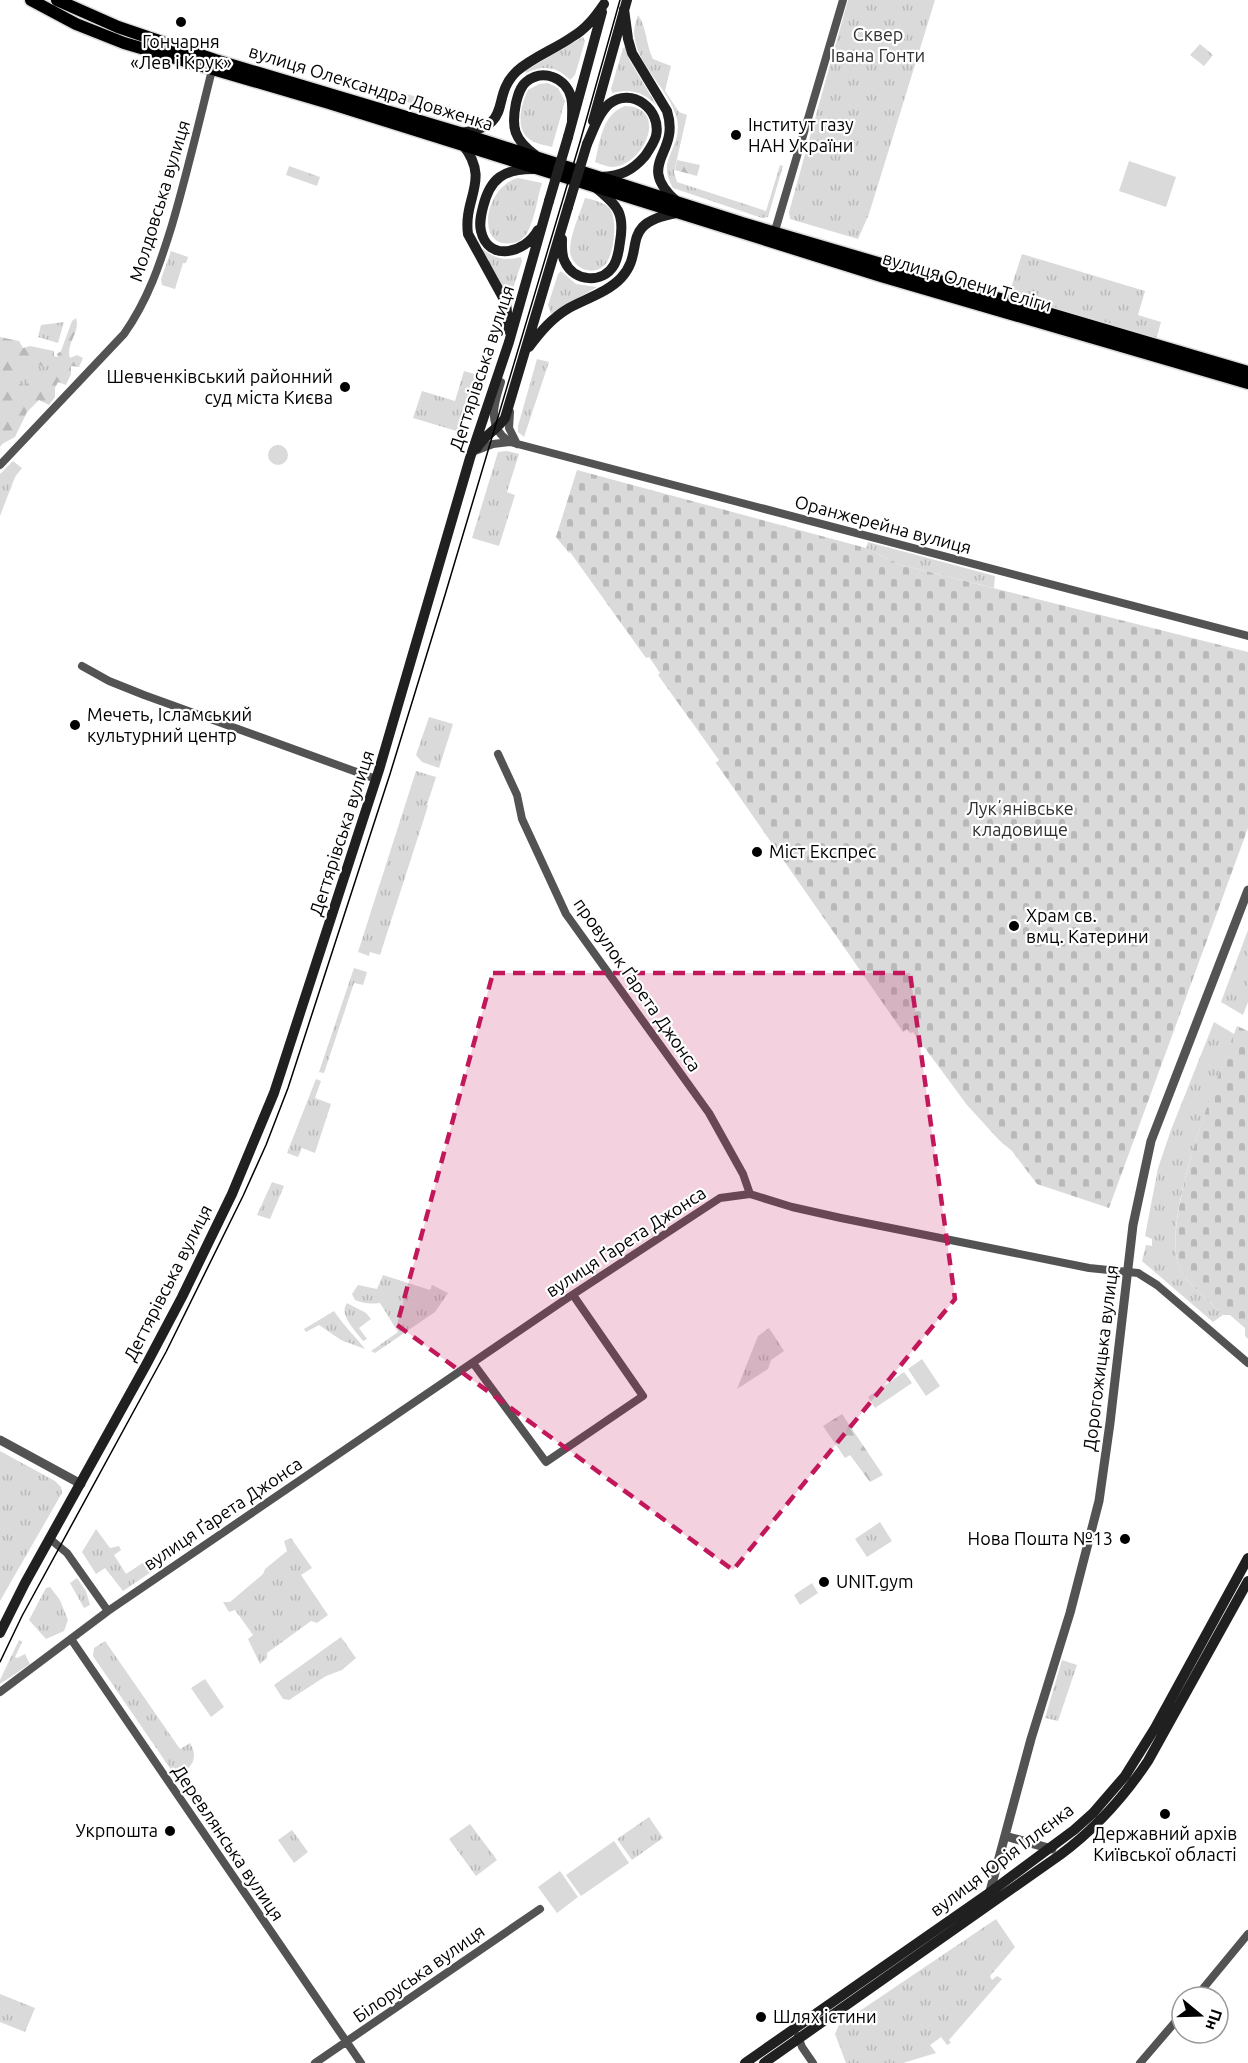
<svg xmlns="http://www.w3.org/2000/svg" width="1248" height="2063" viewBox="0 0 1248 2063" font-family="Ubuntu,sans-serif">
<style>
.grass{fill:url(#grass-tufts)}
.forest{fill:url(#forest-firs)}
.cemetery{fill:url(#cemetery-stones)}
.garden{fill:#dadada}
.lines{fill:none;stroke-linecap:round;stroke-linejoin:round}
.primary-casing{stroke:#dbdbdb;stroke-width:15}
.minor{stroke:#535353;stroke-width:8}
.tertiary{stroke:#535353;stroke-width:9}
.secondary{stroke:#202020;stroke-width:10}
.primary{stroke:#000;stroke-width:12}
.tram{stroke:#000;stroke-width:1.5}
.secondary-bridge{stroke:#202020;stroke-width:10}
.marked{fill:#c2185b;fill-opacity:0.2;stroke:#c2185b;stroke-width:4.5;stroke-dasharray:12 8;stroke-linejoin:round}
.poi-dot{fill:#000;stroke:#fff;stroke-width:2}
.labels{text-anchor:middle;stroke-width:4.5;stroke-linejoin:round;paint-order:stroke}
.park-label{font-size:18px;fill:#313131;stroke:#fff}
.poi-label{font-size:18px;fill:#000;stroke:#fff;text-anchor:start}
.street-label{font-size:18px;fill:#000;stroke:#fff}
</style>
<defs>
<pattern id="grass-tufts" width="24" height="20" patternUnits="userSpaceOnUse" patternTransform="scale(1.5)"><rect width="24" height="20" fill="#dadada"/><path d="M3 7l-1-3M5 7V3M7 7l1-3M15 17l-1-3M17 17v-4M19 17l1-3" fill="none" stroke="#b9b9b9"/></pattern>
<pattern id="forest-firs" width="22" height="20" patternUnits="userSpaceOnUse" patternTransform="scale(1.5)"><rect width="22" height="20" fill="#dadada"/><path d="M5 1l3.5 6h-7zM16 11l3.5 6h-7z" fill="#b9b9b9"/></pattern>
<pattern id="cemetery-stones" width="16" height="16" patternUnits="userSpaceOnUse" patternTransform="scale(1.5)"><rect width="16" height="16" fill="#dadada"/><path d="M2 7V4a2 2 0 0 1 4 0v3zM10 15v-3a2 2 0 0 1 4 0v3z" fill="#b9b9b9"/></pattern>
</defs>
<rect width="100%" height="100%" fill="#fff"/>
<!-- grass -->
<path class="grass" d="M848,0H935L869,214L858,239L790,219L789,212Z
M638,15C647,27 646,46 653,59L671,66L665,91L679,112L687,115L674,172L677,182L766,211L780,165L783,166L768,217L762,218L673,188C655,158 683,149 677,119C670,89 636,66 634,33C634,27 636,21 638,15Z
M583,37L585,41L575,75L570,80C557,66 543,65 526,73L525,71Z
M1200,44L1213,55L1204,66L1190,55Z
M625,47L630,61L657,106C644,92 631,88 612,93L611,89L623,48Z
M548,83L558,88L565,101L552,147C545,145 536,144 529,139C515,129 521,104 528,90L539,84Z
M625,106C670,107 644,165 613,167C607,167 601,164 595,162C600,142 602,114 625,106Z
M289,166L320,177L317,186L286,175Z
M518,178L542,183C537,199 535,219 527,233C523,239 518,243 512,243C475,249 484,187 518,178Z
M585,198C594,200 604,202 610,209C618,220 614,257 604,266C591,277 571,267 570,251C570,234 580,214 585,198Z
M483,249C495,259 505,261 521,257L522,261L510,298H509L481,250Z
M171,251L188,257L186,263H183L175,289L162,285L161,279Z
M1022,254L1145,291L1138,315L1161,322L1156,340L1009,294Z
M561,271L576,284L597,287L551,314L548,305L558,274Z
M64,322L58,343L38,337L41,325Z
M0,344L67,359L0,447Z
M537,359L549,362L524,437L518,432V426Z
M464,371L478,375L460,432L413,418L422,391L455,401Z
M268 455a10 10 0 1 1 20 0a10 10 0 1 1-20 0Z
M507,451L519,454L507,492L515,495L499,546L472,538L498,452Z
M13,461L22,468L15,477L0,516V474Z
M868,542L995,576L994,588L898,564L866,548Z
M429,717L453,724L439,768L422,762L416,755Z
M416,771L436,777L427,805L428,806L380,955L370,952L369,956L358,952Z
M1248,930V1002L1243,1015L1221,1002Z
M354,968L367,972L363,985L354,983L324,1073L319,1072Z
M1214,1022L1234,1034C1217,1083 1157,1225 1181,1272C1186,1281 1214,1305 1223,1315L1213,1322L1142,1261L1146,1245L1152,1246V1239L1145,1236L1158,1168L1171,1130Z
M316,1079L321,1081L315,1098L331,1104L315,1153L302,1148L298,1157L287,1153Z
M272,1182L284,1186L270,1219L257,1215Z
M383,1275L430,1290L432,1285L448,1293L435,1312L375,1353L371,1351L398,1332L380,1303C370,1304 365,1304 355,1300L352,1294L358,1285L377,1289Z
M347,1303L366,1313L371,1319L359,1328L367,1339L363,1341C356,1331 338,1315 347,1303Z
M334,1311C343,1325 355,1336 365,1349L341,1340L319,1325L306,1332L304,1329Z
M769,1328L784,1351L771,1360L768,1369L737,1389L758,1336Z
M0,1451L55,1481L61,1487L62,1493L0,1601Z
M880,1522L892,1541L867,1557L855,1539Z
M96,1529L110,1548L119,1546L121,1550L114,1555L126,1574L156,1554L163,1564L123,1591L105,1568L96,1574L82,1552Z
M291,1538L312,1568L301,1575L328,1615L317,1623L311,1621L267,1653V1658L260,1664L248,1639L253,1635L235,1610L229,1612L223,1602H230L263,1574L265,1569L287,1551L284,1541Z
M77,1578L86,1591L90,1605L84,1608L70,1583Z
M50,1587L60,1600L68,1620L64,1631L46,1639L29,1620L46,1588Z
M341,1637L356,1658L342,1670L326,1676L289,1700L283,1699L274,1685Z
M19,1640L22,1642L15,1657L17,1658L25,1654L30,1664L0,1684V1680Z
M105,1641L180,1749L190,1743C200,1760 190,1769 176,1777L93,1656L94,1648Z
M1062,1660L1077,1665L1058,1721L1045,1718Z
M649,1817L663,1838L632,1860L617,1839Z
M470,1824L497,1860L476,1876L449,1839Z
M292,1830L308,1852L294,1863L278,1840Z
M996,1919L1015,1947L990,1976L992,1980L997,1976L1002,1979L949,2040L951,2043L947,2045L941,2037L930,2045L936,2053L903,2063H846L835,2034L839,2025Z
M0,1994L35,2008L25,2032L0,2022Z"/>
<!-- forest -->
<path class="forest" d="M377,85L464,111L462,119L375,92Z
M677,160L700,165L697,176L675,170Z
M76,318C81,332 65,344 70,358L77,355L83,358L79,367L71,366V374L66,385L58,382L55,388V397L49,405L39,400L27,412L15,437L0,445V362L3,360L20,364L25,370L18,382L24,387L30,380H40L51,365L56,369L60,366L57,354L61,351L72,321Z
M0,337L19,341L23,348L30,346L54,351V358L48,362L44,368L40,365H30L25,360L21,363L14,359L0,355Z
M842,1414L883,1475L870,1482L850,1455L845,1458L823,1426Z"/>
<!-- cemetery -->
<path class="cemetery" d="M577,470L866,548L898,564L1248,652V828L1109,1208L1037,1184L1012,1151L999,1140L967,1105L913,1032L910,1033L907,1029L903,1032L716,763L719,760L658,675L660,673L649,657L646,658L570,552L569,553L556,537Z
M1237,1026L1248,1031V1339L1245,1336V1328L1230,1315H1223C1214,1305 1187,1282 1181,1272C1157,1227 1219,1074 1237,1026Z"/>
<!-- garden -->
<path class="garden" d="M1129,161L1176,177L1166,207L1119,191Z
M922,1359L940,1386L926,1396L908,1369Z
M904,1372L912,1383L875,1408L868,1397Z
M812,1583L818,1593L800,1605L794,1595Z
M205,1679L224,1707L211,1717L191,1688Z
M614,1841L629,1863L581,1896L566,1875Z
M560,1871L578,1897L557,1913L538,1887Z"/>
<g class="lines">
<!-- primary casing -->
<g class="primary-casing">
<path id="primary" d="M31,0L76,24L124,43L329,103L881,276L1248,383
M57,0L118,27L215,60L460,133L742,223L1248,372"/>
</g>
<!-- minor -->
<path class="minor" d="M774,234L843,0
M501,382C494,404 486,427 510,442
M510,412L509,428L517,444
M475,451L493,444L510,442L1248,636
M0,465L124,334C148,300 160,264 172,225C187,174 199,122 212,70
M82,666L109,681L144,695L376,779
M498,754L517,795L522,819L566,914L709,1113L743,1174L750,1194
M473,1363L546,1462L643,1396L573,1295
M50,1539L67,1553L108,1611
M71,1639L361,2063
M0,1692L108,1611L563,1301L720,1198L750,1194L792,1207L841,1218L1089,1268L1138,1273L1157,1285L1248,1363
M1196,1997L1248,1934
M798,2036L802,2047L813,2063
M315,2063L540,1909
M1140,2063L1182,2014"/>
<!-- tertiary -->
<path class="tertiary" d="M0,1440L81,1484
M1005,1836L1052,1849
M989,1895L1031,1739L1070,1613L1099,1501L1110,1423L1133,1225L1151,1141L1248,890"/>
<!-- secondary -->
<path class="secondary" d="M624,9L628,39L632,53L667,111C681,155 634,162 676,201
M593,121L627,0
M460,133C517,125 488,99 517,71C533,57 555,49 572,37C586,29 595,17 604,4
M568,137L602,12
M587,144C593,131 598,114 609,104C632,86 662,110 656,136C654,143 649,150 645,156C632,171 621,176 601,177
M463,145C491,181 463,197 468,234L506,303L509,331
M535,155C514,139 511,128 516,103C518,95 520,87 526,82C543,68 566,78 571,97C573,104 572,113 572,121
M533,169C504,169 490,178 483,207C481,215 479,223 481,231C488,262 525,254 538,230
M562,239C562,247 561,255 565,262C574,282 603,284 614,265C618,258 619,250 620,242C625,213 618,206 596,188
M529,347C541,331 552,318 569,308C585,299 608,292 621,278C647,250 617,224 676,213
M477,448C484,435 497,430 505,418L568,207
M0,1633L25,1583L146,1365L182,1297L232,1194L274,1093L379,770L470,458L509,342L549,201
M745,2063L989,1893L1074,1830L1093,1813L1125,1776L1155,1728L1248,1558
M764,2063L1060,1855C1095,1829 1124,1797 1148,1761L1248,1581"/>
<!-- primary -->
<use href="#primary" class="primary"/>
<!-- tram -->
<path class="tram" d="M0,1662L22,1616L166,1352L243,1196L266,1145L288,1088L390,774L445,595L580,142L620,0"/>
<!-- secondary-bridge -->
<path class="secondary-bridge" d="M549,201L568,137
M568,207L587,144"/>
</g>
<!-- marked area -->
<path class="marked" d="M493,973H910L955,1299L733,1570L397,1325Z"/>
<!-- markers -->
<g class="poi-dot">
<circle cx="181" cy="22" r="6"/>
<circle cx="736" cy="135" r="6"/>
<circle cx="345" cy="387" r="6"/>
<circle cx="75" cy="725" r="6"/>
<circle cx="757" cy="852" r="6"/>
<circle cx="1014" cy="926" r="6"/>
<circle cx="1125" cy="1539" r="6"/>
<circle cx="824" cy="1582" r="6"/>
<circle cx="1165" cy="1814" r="6"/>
<circle cx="170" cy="1831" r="6"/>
<circle cx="761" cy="2017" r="6"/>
</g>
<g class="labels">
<!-- park labels -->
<g class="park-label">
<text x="878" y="41">Сквер<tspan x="878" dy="21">Івана Гонти</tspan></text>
<text x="1020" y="815">Лукʼянівське<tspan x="1020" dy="21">кладовище</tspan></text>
</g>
<!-- poi labels -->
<g class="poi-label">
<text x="181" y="48" text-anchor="middle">Гончарня<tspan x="181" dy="21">«Лев і Крук»</tspan></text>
<text x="748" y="131">Інститут газу<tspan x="748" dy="21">НАН України</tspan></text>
<text x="333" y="383" text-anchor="end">Шевченківський районний<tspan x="333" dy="21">суд міста Києва</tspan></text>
<text x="87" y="721">Мечеть, Ісламський<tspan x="87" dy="21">культурний центр</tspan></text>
<text x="769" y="858">Міст Експрес</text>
<text x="1026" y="922">Храм св.<tspan x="1026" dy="21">вмц. Катерини</tspan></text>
<text x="1113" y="1545" text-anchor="end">Нова Пошта №13</text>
<text x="836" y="1588">UNIT.gym</text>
<text x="158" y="1837" text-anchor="end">Укрпошта</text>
<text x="1165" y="1840" text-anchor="middle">Державний архів<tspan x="1165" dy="21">Київської області</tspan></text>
<text x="773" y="2023">Шлях істини</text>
</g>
<!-- street labels -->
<g class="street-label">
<text transform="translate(371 88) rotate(17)" y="6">вулиця Олександра Довженка</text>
<text transform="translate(160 201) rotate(-73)" y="6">Молдовська вулиця</text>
<text transform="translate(967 282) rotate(16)" y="6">вулиця Олени Теліги</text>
<text transform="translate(482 368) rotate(-72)" y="6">Дегтярівська вулиця</text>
<text transform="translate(883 525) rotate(15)" y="6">Оранжерейна вулиця</text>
<text transform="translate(342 833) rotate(-72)" y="6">Дегтярівська вулиця</text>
<text transform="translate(637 985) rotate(55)" y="6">провулок Ґарета Джонса</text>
<text transform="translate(626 1242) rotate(-33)" y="6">вулиця Ґарета Джонса</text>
<text transform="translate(168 1283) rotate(-63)" y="6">Дегтярівська вулиця</text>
<text transform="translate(1101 1358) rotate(-83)" y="6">Дорогожицька вулиця</text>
<text transform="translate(223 1514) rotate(-34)" y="6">вулиця Ґарета Джонса</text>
<text transform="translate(228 1843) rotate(56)" y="6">Деревлянська вулиця</text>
<text transform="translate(1002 1860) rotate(-37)" y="6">вулиця Юрія Іллєнка</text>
<text transform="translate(419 1974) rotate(-35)" y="6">Білоруська вулиця</text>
</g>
</g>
<!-- north arrow -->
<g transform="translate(1200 2015) rotate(109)"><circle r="28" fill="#ffffff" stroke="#999999" stroke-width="1.5"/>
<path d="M0-4.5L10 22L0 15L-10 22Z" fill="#000000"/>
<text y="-9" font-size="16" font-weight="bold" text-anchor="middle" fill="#000000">Пн</text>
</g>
</svg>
